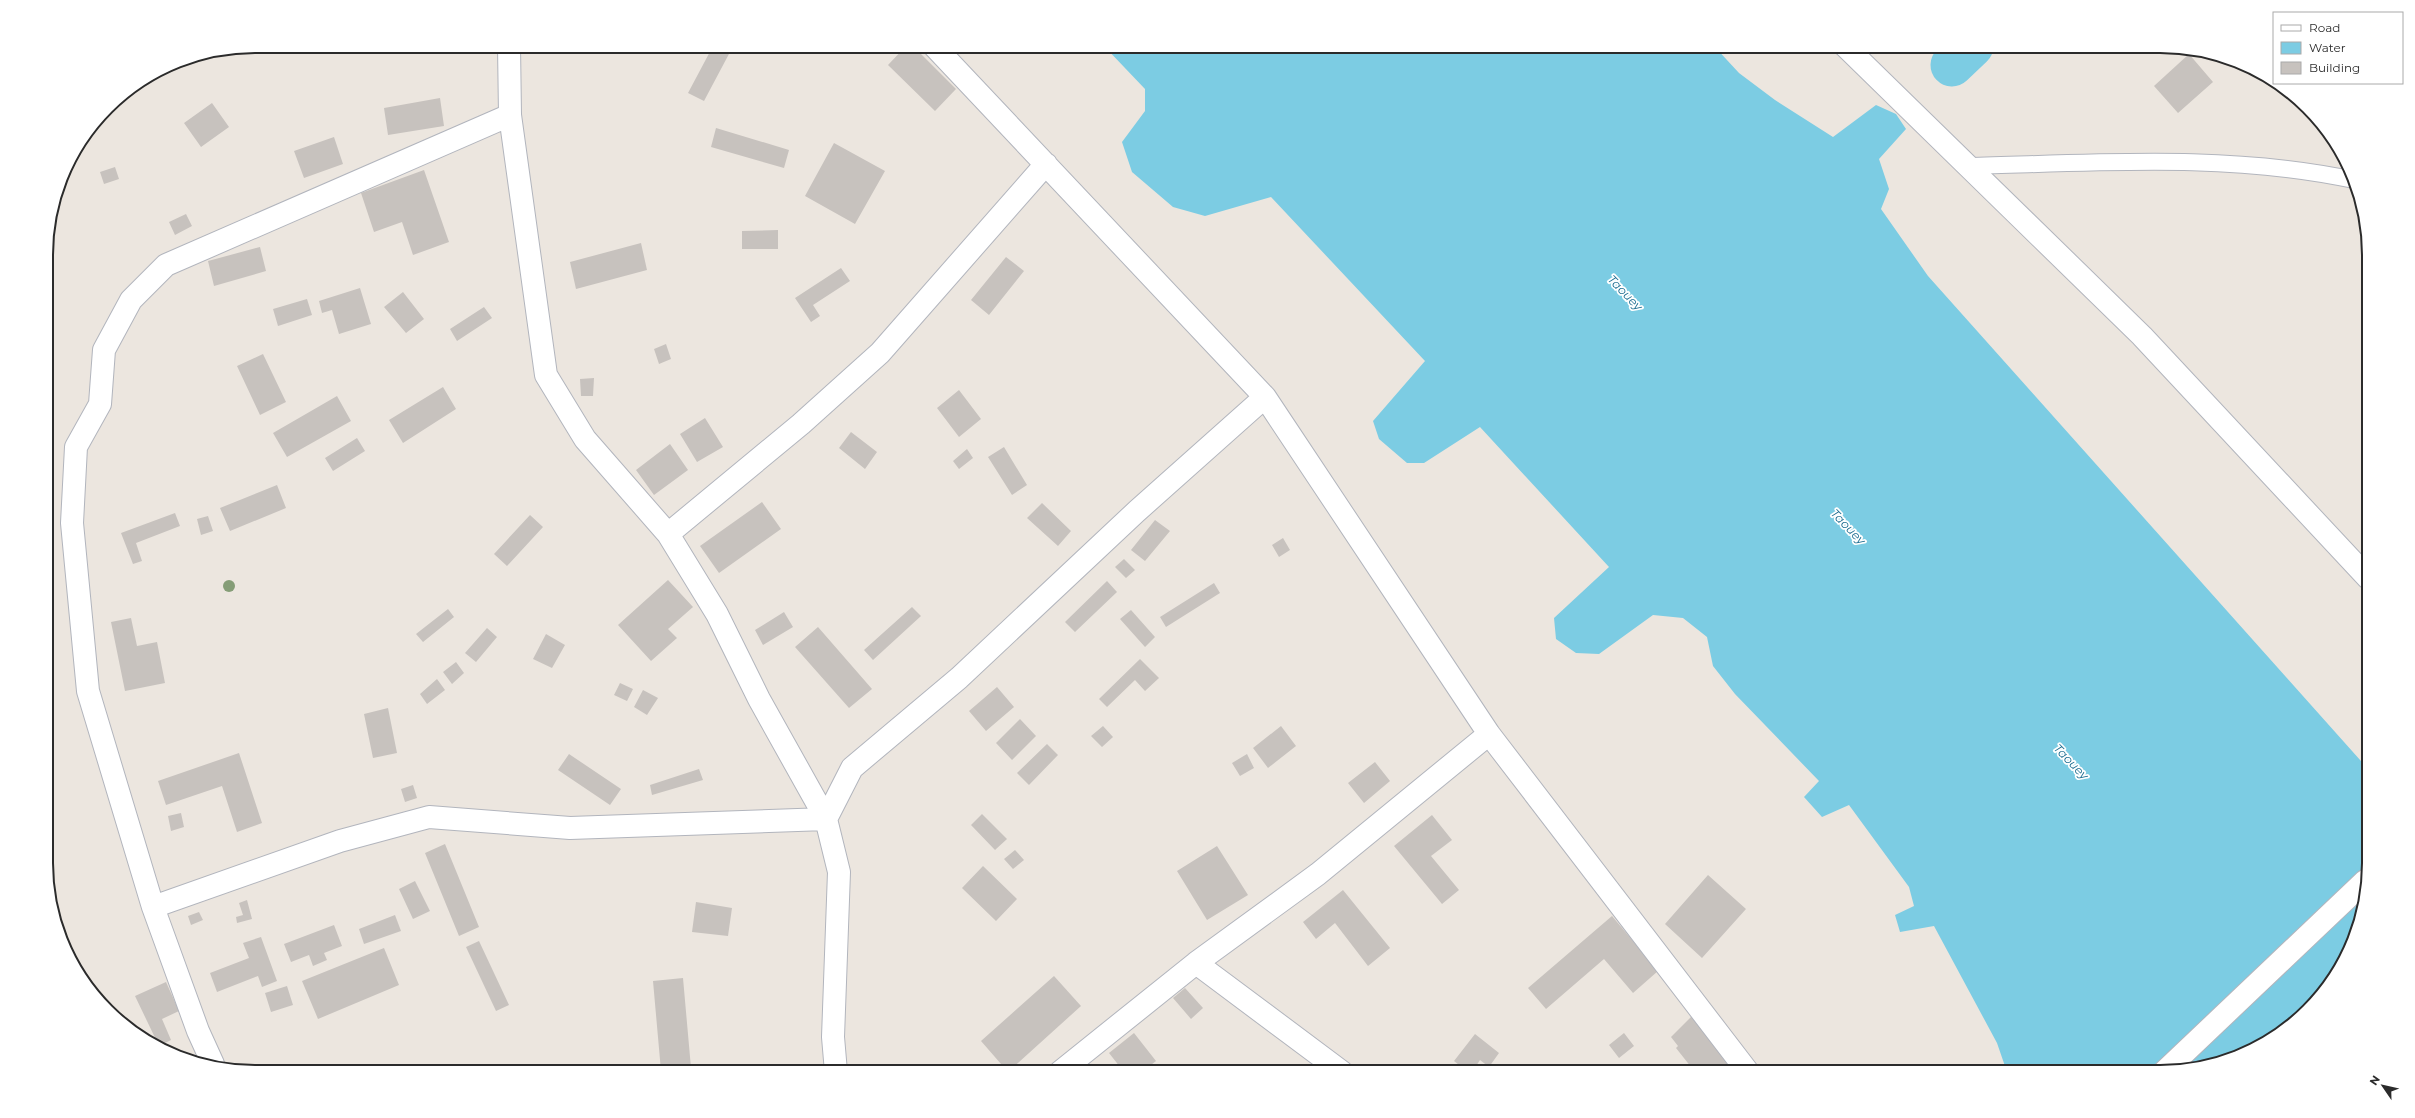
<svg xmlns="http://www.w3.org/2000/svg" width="2415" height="1118" viewBox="0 0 2415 1118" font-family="Montserrat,sans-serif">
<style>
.water{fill:#7ccce3}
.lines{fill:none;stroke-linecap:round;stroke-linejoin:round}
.canal{stroke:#7ccce3;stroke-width:43}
.building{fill:#c7c2be}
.service-casing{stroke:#b2b5bd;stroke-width:18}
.minor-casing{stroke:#b2b5bd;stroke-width:24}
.tertiary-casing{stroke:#b2b5bd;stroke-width:24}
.secondary-casing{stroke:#b2b5bd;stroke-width:24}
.service{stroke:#fff;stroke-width:16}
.minor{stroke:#fff;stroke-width:22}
.tertiary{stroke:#fff;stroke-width:22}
.secondary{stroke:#fff;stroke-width:22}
.tree{fill:#859d77}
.labels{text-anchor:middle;stroke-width:3.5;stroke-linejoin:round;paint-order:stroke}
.water-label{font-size:12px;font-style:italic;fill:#1b6c90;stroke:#fff}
.rim{fill:none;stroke:#2b2b2b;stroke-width:2}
</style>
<rect width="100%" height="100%" fill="#ece6df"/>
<!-- water -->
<path class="water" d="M1104,46H1714L1739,73L1775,100L1833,137L1876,105L1896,114L1906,129L1879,159L1889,189L1881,209L1928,276L2369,770V863L2353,943L2326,990L2276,1037L2227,1061L2173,1072H2007L1997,1043L1934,926L1900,932L1895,915L1914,906L1909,887L1849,805L1822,817L1804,797L1819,781L1735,694L1713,666L1707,637L1683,618L1653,615L1599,654L1576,653L1556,639L1554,618L1609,567L1480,427L1424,463H1407L1379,439L1373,421L1425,361L1271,197L1205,216L1173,207L1132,172L1122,142L1145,111V89Z"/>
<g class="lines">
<!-- canal -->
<path class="canal" d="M1952,65L1972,46"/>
</g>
<!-- building -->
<path class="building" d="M713,46H720L730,52L704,101L688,93Z
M906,46H913L956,89L935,111L888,65Z
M2060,46H2077L2068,54Z
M2189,54L2213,82L2178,113L2154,86Z
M440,98L444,126L388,135L384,108Z
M212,103L229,127L201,147L184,123Z
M716,128L789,150L784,168L711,147Z
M334,137L343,164L304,178L294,151Z
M834,143L885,171L855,224L805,196Z
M115,167L119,179L104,184L100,172Z
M424,170L449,242L413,255L402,222L374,232L361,193Z
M186,214L192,226L175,235L169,222Z
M778,230V249H742V231Z
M641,243L647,270L576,289L570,262Z
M260,247L266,271L214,286L208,261Z
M1006,257L1024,271L989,315L971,300Z
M841,268L850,281L813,305L820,316L811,322L795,298Z
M360,288L371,324L339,334L332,310L322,313L319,301Z
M403,292L424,319L406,333L384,307Z
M307,299L312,315L278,326L273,309Z
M484,307L492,318L457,341L450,329Z
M666,344L671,359L659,364L654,349Z
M263,354L286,402L260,415L237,366Z
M594,378L593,396H581L580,379Z
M443,387L456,409L403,443L389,420Z
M959,390L981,419L959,437L937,408Z
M337,396L351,421L287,457L273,433Z
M705,418L723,447L697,462L680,434Z
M851,432L877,452L865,469L839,448Z
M357,438L365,451L333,471L325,458Z
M670,444L688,470L654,495L636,470Z
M1004,447L1027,485L1012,495L988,457Z
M967,449L973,458L959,469L953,461Z
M277,485L286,508L230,531L220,508Z
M762,502L781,529L719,573L700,546Z
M1042,503L1071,531L1058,546L1027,518Z
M175,513L180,526L136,543L142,561L133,564L121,533Z
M530,515L543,527L507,566L494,554Z
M208,516L213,531L201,535L197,519Z
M1155,520L1170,531L1145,561L1131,550Z
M1283,538L1290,550L1279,557L1272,545Z
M1124,559L1135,570L1126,578L1115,567Z
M668,580L693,607L668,629L677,638L651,661L618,625Z
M1107,581L1117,592L1075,632L1065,622Z
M1214,583L1220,593L1166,627L1160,617Z
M912,607L921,616L873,660L864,650Z
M448,609L454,617L423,642L416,634Z
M1131,610L1155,637L1145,647L1120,619Z
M784,612L793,627L763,645L755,630Z
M131,618L137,646L157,642L165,683L125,691L111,622Z
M818,627L872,689L849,708L795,647Z
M487,628L497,637L476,662L465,653Z
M546,634L565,645L552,668L533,659Z
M1140,659L1159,678L1145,691L1135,680L1107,707L1099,699Z
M456,662L464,673L452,684L443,672Z
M437,679L445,690L427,704L420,694Z
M620,683L633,689L627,701L614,695Z
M997,687L1014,707L986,731L969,711Z
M643,690L658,698L647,715L634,707Z
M388,708L397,753L373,758L364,714Z
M1020,719L1036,736L1012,760L996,743Z
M1103,726L1113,737L1102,747L1091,736Z
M1281,726L1296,746L1268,768L1253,748Z
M1047,744L1058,755L1029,785L1017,773Z
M239,753L262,823L237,832L222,786L166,805L158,781Z
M569,754L621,789L610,805L558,770Z
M1247,754L1254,768L1240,776L1232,763Z
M1375,762L1390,781L1364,803L1348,783Z
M699,769L703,780L652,795L650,785Z
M413,785L417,798L405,802L401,789Z
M181,813L184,827L171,831L168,816Z
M982,814L1007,839L995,850L971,825Z
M1432,815L1452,840L1431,856L1459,890L1442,904L1394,846Z
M445,844L479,927L459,936L425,853Z
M1217,846L1248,895L1207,920L1177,871Z
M1015,850L1024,860L1013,869L1004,859Z
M983,866L1017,899L996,921L962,888Z
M1708,875L1746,909L1702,958L1665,924Z
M415,881L430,911L413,919L399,889Z
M1343,890L1390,948L1368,966L1335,923L1316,939L1303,922Z
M247,900L252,919L237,923L236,917L243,915L239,903Z
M696,902L732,908L728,936L692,932Z
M199,912L203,920L191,925L188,916Z
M395,915L401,931L364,944L359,929Z
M1612,916L1658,971L1633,993L1604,959L1546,1009L1528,988Z
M334,925L342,946L324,953L327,960L313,966L309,955L291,962L284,944Z
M261,937L277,981L262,987L258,976L217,992L210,973L249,958L243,943Z
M479,941L509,1005L496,1011L466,947Z
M384,948L399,985L318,1019L302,981Z
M1054,976L1081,1006L1008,1072L981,1041Z
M683,978L691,1068L661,1071L653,981Z
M166,982L179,1011L162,1019L171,1040L159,1046L135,996Z
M287,986L293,1005L271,1012L265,993Z
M1185,988L1203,1008L1191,1019L1173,998Z
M1692,1016L1738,1072H1695L1676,1048L1678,1046L1671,1037Z
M1134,1033L1156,1061L1142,1072H1124L1109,1053Z
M1624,1033L1634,1046L1619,1058L1609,1045Z
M1475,1034L1499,1053L1489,1067L1480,1060L1472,1072H1468L1454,1061Z"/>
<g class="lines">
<!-- service casing -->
<g class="service-casing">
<path id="service" d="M1968,166C2096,163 2229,153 2354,180"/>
</g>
<!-- minor casing -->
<g class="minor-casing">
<path id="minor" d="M509,46L510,115L546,375L585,439L668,534L717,614L759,699L826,819L839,872L833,1037L836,1072
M934,46L1265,397L1489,734L1748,1072
M668,534L801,424L880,353L1046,164
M153,907L340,841L429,817L570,828L826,819L852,768L959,678L1137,511L1265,397
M1196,963L1342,1072
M213,1064L198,1031L153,907L88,691L72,523L76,447L100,404L104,350L131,300L166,265L510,115
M1060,1072L1196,963L1318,874L1489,734"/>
</g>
<!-- tertiary casing -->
<g class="tertiary-casing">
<path id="tertiary" d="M2164,1072L2365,881"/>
</g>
<!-- secondary casing -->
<g class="secondary-casing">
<path id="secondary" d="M1845,46L2142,336L2368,578"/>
</g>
<!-- service -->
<use href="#service" class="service"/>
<!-- minor -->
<use href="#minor" class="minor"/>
<!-- tertiary -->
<use href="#tertiary" class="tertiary"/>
<!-- secondary -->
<use href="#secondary" class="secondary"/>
</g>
<!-- trees -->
<circle class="tree" cx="229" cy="586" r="6"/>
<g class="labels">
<!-- water labels -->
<g class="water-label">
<text transform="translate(1625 293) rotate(46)" y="4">Taouey</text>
<text transform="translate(1848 527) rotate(46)" y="4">Taouey</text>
<text transform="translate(2071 762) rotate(46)" y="4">Taouey</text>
</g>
</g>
<!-- crop -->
<path d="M0 0H2415V1118H0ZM255 53H2160A202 202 0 0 1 2362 255V863A202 202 0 0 1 2160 1065H255A202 202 0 0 1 53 863V255A202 202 0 0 1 255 53Z" fill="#fff" fill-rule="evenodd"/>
<path class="rim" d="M255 53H2160A202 202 0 0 1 2362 255V863A202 202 0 0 1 2160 1065H255A202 202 0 0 1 53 863V255A202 202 0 0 1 255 53Z"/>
<!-- legend -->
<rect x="2273" y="12" width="130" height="72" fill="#ffffff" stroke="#aaaaaa"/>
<rect x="2281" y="25" width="20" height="6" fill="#ffffff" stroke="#aaaaaa"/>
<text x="2309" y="32" font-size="12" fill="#2b2b2b">Road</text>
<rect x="2281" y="42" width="20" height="12" fill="#7ccce3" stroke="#aaaaaa"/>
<text x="2309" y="52" font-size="12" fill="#2b2b2b">Water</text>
<rect x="2281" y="62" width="20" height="12" fill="#c7c2be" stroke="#aaaaaa"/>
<text x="2309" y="72" font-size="12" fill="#2b2b2b">Building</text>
<!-- north arrow -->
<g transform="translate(2383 1086) rotate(304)" stroke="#ffffff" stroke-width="3" paint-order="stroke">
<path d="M0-3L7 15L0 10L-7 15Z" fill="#2b2b2b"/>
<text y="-6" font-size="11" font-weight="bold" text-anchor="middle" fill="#2b2b2b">N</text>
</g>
</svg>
